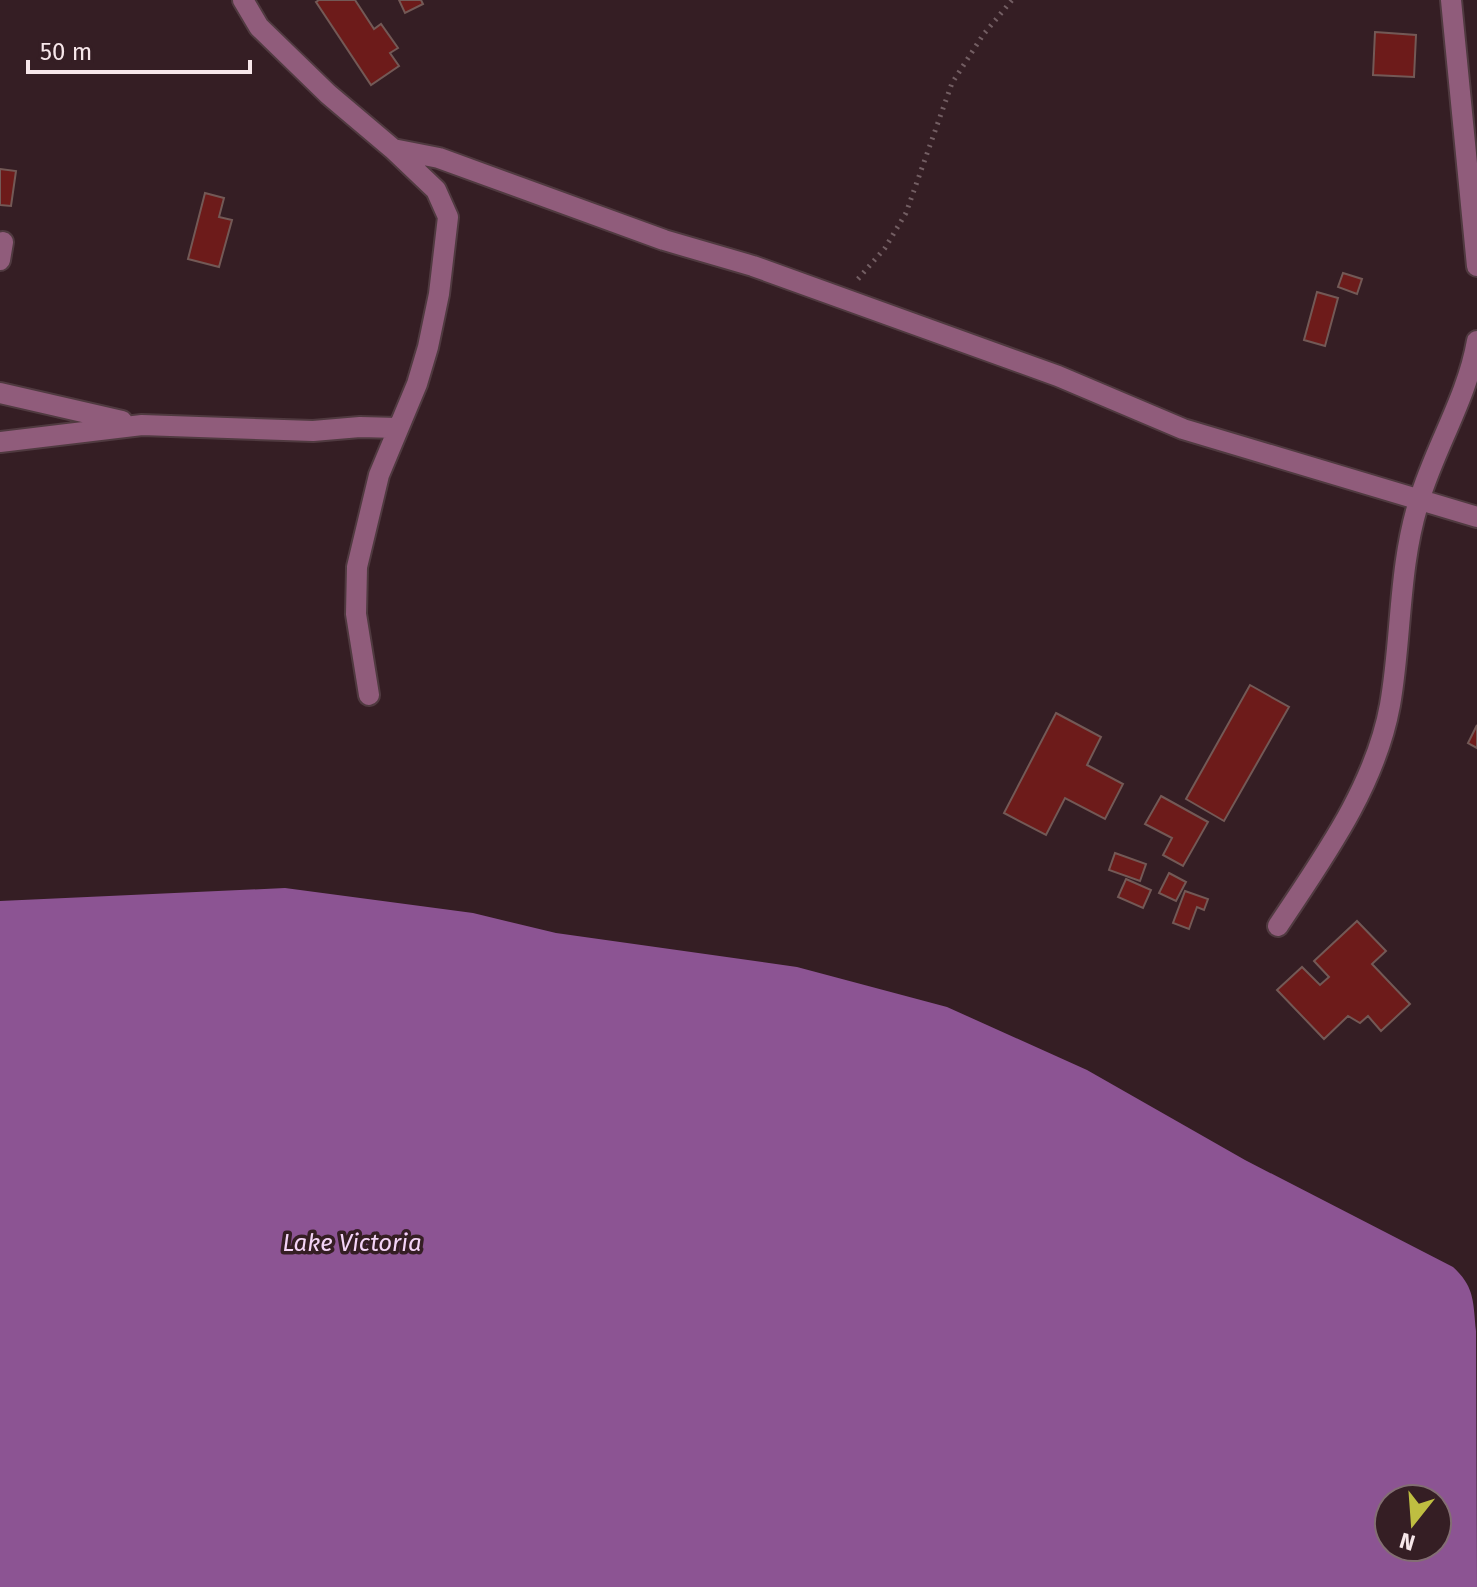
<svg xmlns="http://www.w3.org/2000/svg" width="1477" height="1587" viewBox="0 0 1477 1587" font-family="'Fira Sans',sans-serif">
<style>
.water{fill:#8c5493;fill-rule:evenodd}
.building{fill:#6d1b1a;stroke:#735956;stroke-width:2}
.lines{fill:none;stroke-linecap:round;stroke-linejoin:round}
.minor-casing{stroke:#503a40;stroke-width:24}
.path{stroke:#735e63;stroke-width:5;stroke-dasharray:2 6;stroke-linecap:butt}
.minor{stroke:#905c7b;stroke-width:20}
.labels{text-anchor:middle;stroke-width:7;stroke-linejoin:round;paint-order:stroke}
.water-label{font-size:24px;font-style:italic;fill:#f4d4f7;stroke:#351e24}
</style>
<rect width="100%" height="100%" fill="#351e24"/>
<!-- water -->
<path class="water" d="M285,888L473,913L556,933L797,967L947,1007L1087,1070L1245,1160L1453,1267C1475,1287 1473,1302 1476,1331L1477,1587H0V901ZM1389,1499H1437V1547H1389Z"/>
<!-- building -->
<path class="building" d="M319,0H355L374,29L381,24L398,48L390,53L399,66L371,85L316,2Z
M399,0H421L423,4L405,13Z
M1375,32L1416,35L1414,77L1373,75Z
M0,169L16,171L11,206L0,205Z
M205,193L224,198L219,217L232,220L219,267L188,259Z
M1343,273L1362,279L1357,294L1338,287Z
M1317,292L1338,298L1325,346L1304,340Z
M1250,685L1289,707L1224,821L1186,799Z
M1056,713L1101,737L1087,765L1123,784L1105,819L1065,798L1046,835L1004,813Z
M1477,725V748L1468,743Z
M1161,796L1208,822L1183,866L1163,855L1172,838L1145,824Z
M1115,853L1146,864L1140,881L1109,870Z
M1169,873L1186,882L1176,901L1159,893Z
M1126,879L1151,890L1143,908L1118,897Z
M1185,891L1208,899L1204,910L1197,907L1189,929L1173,923Z
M1357,921L1386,951L1372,964L1410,1004L1381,1031L1368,1016L1360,1023L1348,1016L1324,1039L1277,990L1302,967L1320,985L1329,977L1314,961Z"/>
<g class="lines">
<!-- minor casing -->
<g class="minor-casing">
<path id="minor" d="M243,0L259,27L328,94L393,149L436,190L448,217L439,294L428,347L417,384L379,475L357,567L356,614L369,695
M1451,0L1477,266
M393,149L439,158L664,240L753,266L1058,376L1183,429L1477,517
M0,260L3,242
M0,393L122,421
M0,442L142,425L313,431L360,427L397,428
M1278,926C1323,858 1375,787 1390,705C1402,637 1398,568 1419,501C1435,447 1467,398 1477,341"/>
</g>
<!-- path -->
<path class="path" d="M858,279L885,248L906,213L952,83L983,35L1012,0"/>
<!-- minor -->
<use href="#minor" class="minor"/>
</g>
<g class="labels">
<!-- water labels -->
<g class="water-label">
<text x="352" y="1251">Lake Victoria</text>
</g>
</g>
<!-- north arrow -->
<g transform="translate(1413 1523) rotate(197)"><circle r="38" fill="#351e24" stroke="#836e73" stroke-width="2"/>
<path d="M0-6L14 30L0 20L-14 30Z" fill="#bfbe41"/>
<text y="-12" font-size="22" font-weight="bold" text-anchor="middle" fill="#f7e7ea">N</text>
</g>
<!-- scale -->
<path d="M28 60v12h222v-12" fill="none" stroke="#f7e7ea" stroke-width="4"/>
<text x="40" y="60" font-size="24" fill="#f7e7ea" stroke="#351e24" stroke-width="6" paint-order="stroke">50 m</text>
</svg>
